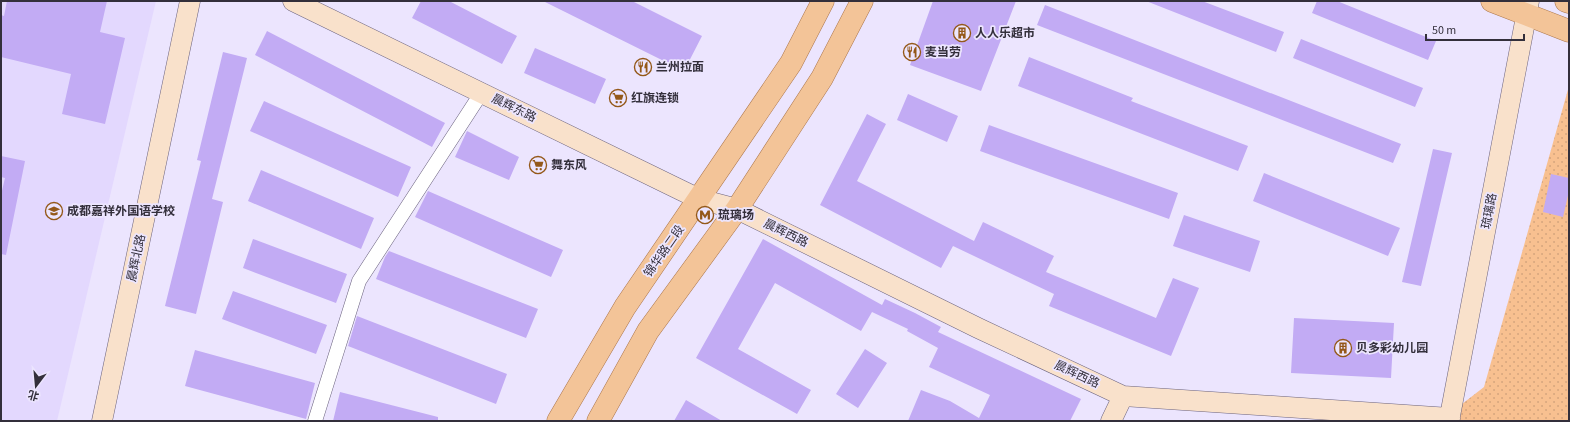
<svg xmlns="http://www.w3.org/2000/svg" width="1570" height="422" viewBox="0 0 1570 422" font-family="'Source Sans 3','Noto Sans SC',sans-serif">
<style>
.built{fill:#e3d8fe}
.park{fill:url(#park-dots)}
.building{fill:#c2abf4}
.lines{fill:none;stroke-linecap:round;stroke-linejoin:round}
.street-casing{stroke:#6b637e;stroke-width:15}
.secondary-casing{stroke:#6b637e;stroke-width:21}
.primary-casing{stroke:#ab764b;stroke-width:23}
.street{stroke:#fff;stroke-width:14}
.secondary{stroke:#f9e1cb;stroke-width:20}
.primary{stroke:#f3c498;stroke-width:22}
.labels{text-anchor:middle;stroke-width:3.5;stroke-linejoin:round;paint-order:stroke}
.poi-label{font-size:12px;font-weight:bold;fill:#332f3b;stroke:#ece5fe;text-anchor:start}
.street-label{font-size:12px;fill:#332f3b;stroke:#ece5fe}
</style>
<defs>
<pattern id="park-dots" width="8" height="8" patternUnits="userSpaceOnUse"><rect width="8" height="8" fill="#f8c090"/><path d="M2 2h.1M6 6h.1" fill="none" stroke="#d5a57d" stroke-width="1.8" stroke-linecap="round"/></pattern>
</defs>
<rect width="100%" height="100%" fill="#ece5fe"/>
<!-- built -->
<path class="built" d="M1,1H156L57,421H1Z"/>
<!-- park -->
<path class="park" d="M1569,86V421H1440L1484,387Z"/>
<!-- building -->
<path class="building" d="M7,1H107L100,32L125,38L105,124L62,114L71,74L1,57V15L4,16Z
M421,1H449L517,36L502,64L412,18Z
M543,1H632L702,36L684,71Z
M933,1H1016L981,91L910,65Z
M1146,1H1202L1284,32L1276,52Z
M1317,1H1337L1436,41L1428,60L1312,13Z
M1045,5L1401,144L1393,163L1037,25Z
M267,31L445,123L432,147L255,55Z
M1301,39L1423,88L1415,107L1293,58Z
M535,48L606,79L595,104L524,73Z
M223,52L247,58L212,199L223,202L196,314L165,306L201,161L197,160Z
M1029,57L1133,98L1131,101L1248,146L1238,171L1018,86Z
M908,94L958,116L947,142L897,120Z
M264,101L411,167L398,197L250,131Z
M867,114L886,124L857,181L974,241L983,222L1054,256L1046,272L1156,318L1173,278L1199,288L1171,356L1049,306L1054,294L953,246L941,268L820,205Z
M989,125L1178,193L1169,219L980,151Z
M467,131L519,157L509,180L455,157Z
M1433,149L1452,153L1421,286L1402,282Z
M1,156L25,161L6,255L1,254V195L5,178L1,177Z
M261,170L374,218L361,249L248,201Z
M1264,173L1400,228L1388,256L1253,201Z
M1551,174L1569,178V191L1563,217L1543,212Z
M428,191L563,250L551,277L415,217Z
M1184,215L1260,241L1250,272L1173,246Z
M253,239L347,274L336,303L243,268Z
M763,239L882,305L885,299L915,313L941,327L938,332L1081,399L1070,421H908L921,390L950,401L979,418L990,395L929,367L938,348L907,331L908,329L872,312L861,331L775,283L738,349L811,390L797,414L696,358Z
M389,251L538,309L526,338L376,279L385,257Z
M233,291L327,325L316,354L222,319Z
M357,316L507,374L496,404L348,346Z
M1294,318L1394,323L1391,378L1291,373Z
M865,349L887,363L858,408L836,394Z
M195,350L315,383L306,419L185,386Z
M340,392L438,417V421H333Z
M686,400L722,421H674Z"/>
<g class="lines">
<!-- street casing -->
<g class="street-casing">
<path id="street" d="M315,421L359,281L482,92"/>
</g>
<!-- secondary casing -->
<g class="secondary-casing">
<path id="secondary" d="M293,1L699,199L737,209L978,328L1123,396L1450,418
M102,421L190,1
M1111,421L1123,396
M1449,421L1529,1"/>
</g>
<!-- primary casing -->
<g class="primary-casing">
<path id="primary" d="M1492,1L1569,31
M1566,1L1569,2
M558,421L625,307L791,63L823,1
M598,421L648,331L737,209L822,78L862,1"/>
</g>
<!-- street -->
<use href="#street" class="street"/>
<!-- secondary -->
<use href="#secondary" class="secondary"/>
<!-- primary -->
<use href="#primary" class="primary"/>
</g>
<!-- icons -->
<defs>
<g id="building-ring" transform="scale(0.9)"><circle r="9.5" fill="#ece5fe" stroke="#945819" stroke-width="1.5"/><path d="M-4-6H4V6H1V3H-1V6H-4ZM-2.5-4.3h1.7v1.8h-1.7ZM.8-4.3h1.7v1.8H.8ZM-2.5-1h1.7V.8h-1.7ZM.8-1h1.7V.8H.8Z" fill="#945819"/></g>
<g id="restaurant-ring" transform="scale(0.9)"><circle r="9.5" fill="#ece5fe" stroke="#945819" stroke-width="1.5"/><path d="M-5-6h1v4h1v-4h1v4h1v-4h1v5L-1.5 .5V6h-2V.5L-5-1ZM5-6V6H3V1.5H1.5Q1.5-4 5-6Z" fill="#945819"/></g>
<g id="supermarket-ring" transform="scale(0.9)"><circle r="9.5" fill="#ece5fe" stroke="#945819" stroke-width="1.5"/><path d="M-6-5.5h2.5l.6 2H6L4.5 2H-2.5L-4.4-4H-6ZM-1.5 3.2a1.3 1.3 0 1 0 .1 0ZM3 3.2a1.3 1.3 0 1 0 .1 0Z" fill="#945819"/></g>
<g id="school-ring" transform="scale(0.9)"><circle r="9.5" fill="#ece5fe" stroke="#945819" stroke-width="1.5"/><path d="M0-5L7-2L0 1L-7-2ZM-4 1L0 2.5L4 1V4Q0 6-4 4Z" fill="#945819"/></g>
<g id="metro-ring" transform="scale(0.9)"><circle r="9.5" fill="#ece5fe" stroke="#945819" stroke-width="1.5"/><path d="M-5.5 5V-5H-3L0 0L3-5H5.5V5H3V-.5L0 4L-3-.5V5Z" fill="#945819"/></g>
</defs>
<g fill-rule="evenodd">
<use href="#building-ring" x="962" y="33"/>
<use href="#restaurant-ring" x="912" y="52"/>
<use href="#restaurant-ring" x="643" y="67"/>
<use href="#supermarket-ring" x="618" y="98"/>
<use href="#supermarket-ring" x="538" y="165"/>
<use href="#school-ring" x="54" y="211"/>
<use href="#metro-ring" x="705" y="215"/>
<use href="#building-ring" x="1343" y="348"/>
</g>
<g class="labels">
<!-- poi labels -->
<g class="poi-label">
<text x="975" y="37">人人乐超市</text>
<text x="925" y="56">麦当劳</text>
<text x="656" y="71">兰州拉面</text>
<text x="631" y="102">红旗连锁</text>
<text x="551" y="169">舞东风</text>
<text x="67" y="215">成都嘉祥外国语学校</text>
<text x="718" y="219">琉璃场</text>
<text x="1356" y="352">贝多彩幼儿园</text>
</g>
<!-- street labels -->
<g class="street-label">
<text transform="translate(514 108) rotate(26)" y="4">晨辉东路</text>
<text transform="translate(1489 211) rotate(-79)" y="4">琉璃路</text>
<text transform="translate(786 233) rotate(26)" y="4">晨辉西路</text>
<text transform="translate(664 251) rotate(-55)" y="4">锦华路二段</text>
<text transform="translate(136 258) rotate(-78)" y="4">晨辉北路</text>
<text transform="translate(1077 374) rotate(25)" y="4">晨辉西路</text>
</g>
</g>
<!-- border -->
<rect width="1570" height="422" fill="none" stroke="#332f3b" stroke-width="4"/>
<!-- north arrow -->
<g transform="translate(36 386) rotate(196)" stroke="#ece5fe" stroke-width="3" paint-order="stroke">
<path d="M0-3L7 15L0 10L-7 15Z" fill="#332f3b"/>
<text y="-6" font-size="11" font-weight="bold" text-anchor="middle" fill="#332f3b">北</text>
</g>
<!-- scale -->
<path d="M1426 34v6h98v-6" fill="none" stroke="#332f3b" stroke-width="2"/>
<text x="1432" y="34" font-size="12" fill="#332f3b" stroke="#ece5fe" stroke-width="3" paint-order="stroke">50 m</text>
</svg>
